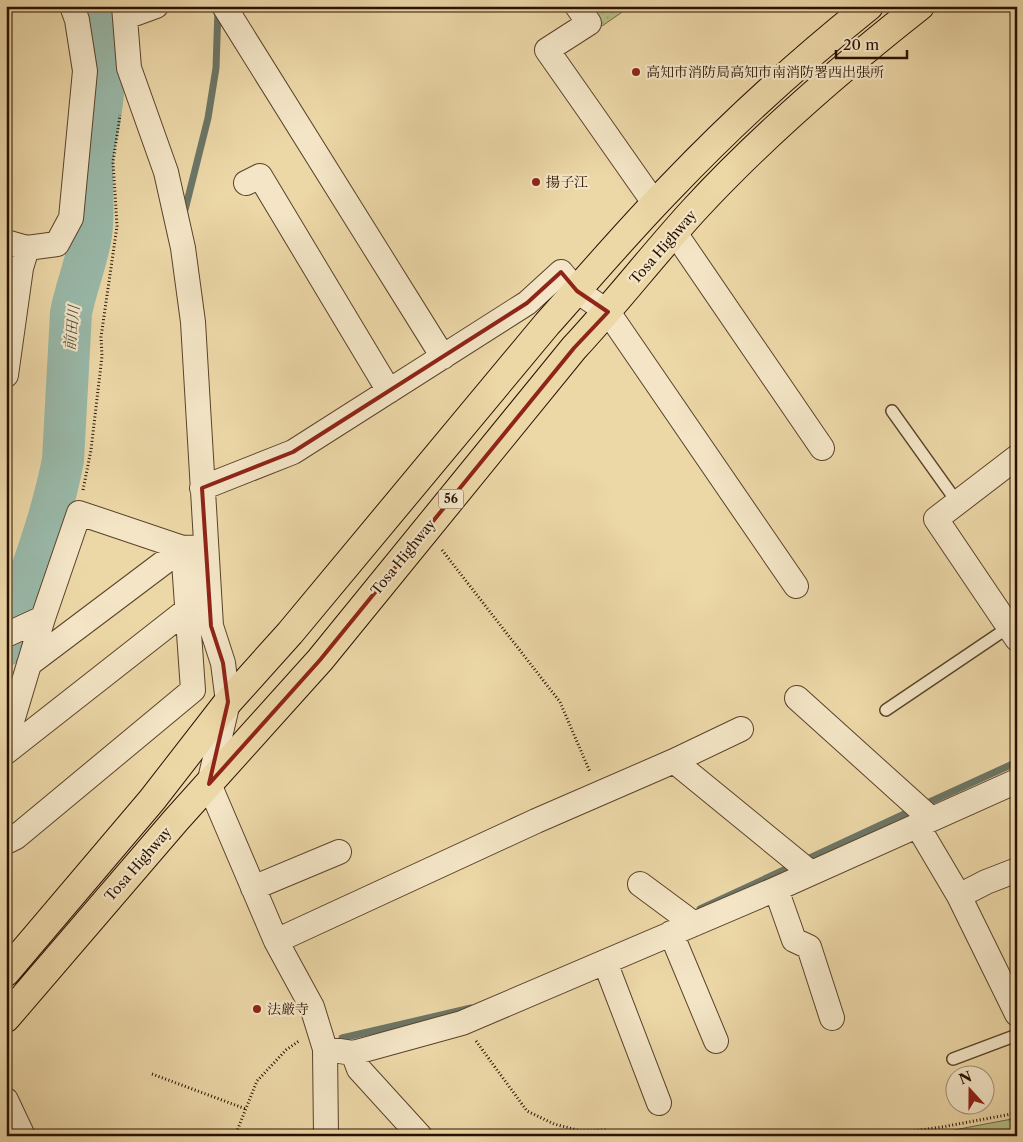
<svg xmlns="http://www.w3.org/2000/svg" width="1023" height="1142" viewBox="0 0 1023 1142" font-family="'Libre Caslon Text','Noto Serif JP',serif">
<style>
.grass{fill:url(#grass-tufts);stroke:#706845}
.park{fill:url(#park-dots);stroke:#706845}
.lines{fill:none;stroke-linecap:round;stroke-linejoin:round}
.stream{stroke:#6c7666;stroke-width:7}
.river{stroke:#99b9a9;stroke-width:42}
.lane-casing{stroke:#5a422b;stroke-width:14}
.street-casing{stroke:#5a422b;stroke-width:26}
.highway-casing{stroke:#291102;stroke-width:30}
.path{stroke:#291102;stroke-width:3;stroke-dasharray:1 2.5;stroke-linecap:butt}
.lane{stroke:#f3e5c6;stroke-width:11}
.street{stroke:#f3e5c6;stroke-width:24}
.highway{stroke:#ecd7a7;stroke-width:28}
.marked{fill:none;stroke:#8f2418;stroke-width:4;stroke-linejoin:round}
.poi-dot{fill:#8f2418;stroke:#f3e5c6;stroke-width:2}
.labels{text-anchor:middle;stroke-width:4.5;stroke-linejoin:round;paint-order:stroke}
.shield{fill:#f3e5c6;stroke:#66513d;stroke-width:1}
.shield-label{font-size:12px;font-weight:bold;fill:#291102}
.poi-label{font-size:14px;fill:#291102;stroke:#f3e5c6;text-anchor:start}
.street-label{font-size:14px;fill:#291102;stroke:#f3e5c6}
.water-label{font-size:15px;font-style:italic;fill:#504c3c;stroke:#f3e5c6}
</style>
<defs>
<pattern id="grass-tufts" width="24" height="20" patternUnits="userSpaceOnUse" patternTransform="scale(1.25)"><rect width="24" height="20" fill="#b7be88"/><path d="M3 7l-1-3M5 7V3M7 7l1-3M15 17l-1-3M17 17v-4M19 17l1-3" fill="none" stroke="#9da274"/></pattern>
<pattern id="park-dots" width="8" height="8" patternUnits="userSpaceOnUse" patternTransform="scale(1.25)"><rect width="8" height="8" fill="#b7be88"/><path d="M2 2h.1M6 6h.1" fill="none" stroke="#9da274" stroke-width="1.8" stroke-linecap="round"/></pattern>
</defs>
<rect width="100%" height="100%" fill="#ecd7a7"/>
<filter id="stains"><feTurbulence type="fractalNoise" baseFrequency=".004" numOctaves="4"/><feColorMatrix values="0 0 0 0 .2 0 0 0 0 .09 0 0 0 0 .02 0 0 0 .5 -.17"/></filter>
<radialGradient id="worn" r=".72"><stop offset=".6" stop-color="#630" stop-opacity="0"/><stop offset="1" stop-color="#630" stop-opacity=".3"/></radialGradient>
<!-- grass -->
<path class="grass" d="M1017,1118L1015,1136H917L933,1134Z"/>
<!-- park -->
<path class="park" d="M588,6H631L602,26Z"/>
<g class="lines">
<!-- stream -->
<path class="stream" d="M103,11L114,7
M185,210L208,118L216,68L218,9
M923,805L1017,762
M700,909L913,810
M342,1038L471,1008"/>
<!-- river -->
<path class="river" d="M6,645C26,584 51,523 63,460L71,313C76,287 87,261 91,235C95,208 90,182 93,155C94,142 98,130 100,117C104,90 110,32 101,6"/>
<!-- lane casing -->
<g class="lane-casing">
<path id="lane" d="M892,411L957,502
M886,710L1009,627
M953,1059L1017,1035"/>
</g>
<!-- street casing -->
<g class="street-casing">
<path id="street" d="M124,6L129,68L166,172L183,248L193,322L211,626L223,663L228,702L209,784L276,941L312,1007L325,1049L326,1136
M224,6L443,357
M577,6L589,23L547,50L655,204
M126,17L156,6
M246,183L260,176L389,391
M675,233L822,448
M6,242L27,248L57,244L71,218L85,71L77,20L72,6
M6,375L21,268L27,248
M1017,457L936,519L1017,639
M202,488L293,452L527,303L561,272L577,291L608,312L796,586
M6,635L43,618
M29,664L183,548
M797,698L930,818
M6,741L43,618L79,513L183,548L199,547
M6,752L187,610
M674,761L741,729
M917,825L959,896L1017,1014
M6,842L16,837L193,690L183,548
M640,884L694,924
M253,888L339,852
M776,889L794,940L809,947L832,1018
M959,896L986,882L1017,870
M671,933L716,1041
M276,941L536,821L674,761L811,873
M605,962L659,1103
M325,1049L353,1053L462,1023L776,889L1017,781
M353,1053L359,1069L420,1136
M6,1100L23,1136"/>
</g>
<!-- highway casing -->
<g class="highway-casing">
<path id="highway" d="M6,972L152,800L228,702L290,633L547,324C588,278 627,232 670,188C732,123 799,62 869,6
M6,1018L176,820L320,660L574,348C615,304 652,256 693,211C762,136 840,69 920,6"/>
</g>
<!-- path -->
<path class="path" d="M83,490L91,450L102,356L101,337L117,226L113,162L120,115
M442,550L560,702L590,772
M476,1041L527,1111L554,1124L581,1131L607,1130L609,1136
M152,1074L246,1109
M235,1136L257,1081L286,1050L299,1041
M876,1136L942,1127L1017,1113"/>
<!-- lane -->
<use href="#lane" class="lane"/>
<!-- street -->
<use href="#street" class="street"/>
<!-- highway -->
<use href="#highway" class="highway"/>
</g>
<!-- marked area -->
<path class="marked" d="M561,272L577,291L608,312L574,348L320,660L209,784L228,702L223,663L211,626L202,488L293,452L527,303Z"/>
<!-- markers -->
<g class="poi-dot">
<circle cx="636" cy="72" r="5"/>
<circle cx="536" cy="182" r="5"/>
<circle cx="257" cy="1009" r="5"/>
</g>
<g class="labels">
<!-- shield labels -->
<rect class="shield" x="438.5" y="489.5" width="25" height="19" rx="4"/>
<g class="shield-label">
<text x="451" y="503">56</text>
</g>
<!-- poi labels -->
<g class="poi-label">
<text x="646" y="77">高知市消防局高知市南消防署西出張所</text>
<text x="546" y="187">揚子江</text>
<text x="267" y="1014">法厳寺</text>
</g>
<!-- street labels -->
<g class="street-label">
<text transform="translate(663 247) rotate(-49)" y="5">Tosa Highway</text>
<text transform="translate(403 557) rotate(-51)" y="5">Tosa Highway</text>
<text transform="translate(138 864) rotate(-49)" y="5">Tosa Highway</text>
</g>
<!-- water labels -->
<g class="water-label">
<text transform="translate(72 328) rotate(-84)" y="5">前田川</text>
</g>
</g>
<!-- margin -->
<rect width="1023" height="1142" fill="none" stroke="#ecd7a7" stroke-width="25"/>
<rect x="8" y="8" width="1008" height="1127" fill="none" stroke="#291102" stroke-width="2.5"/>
<rect x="12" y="12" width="998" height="1117" fill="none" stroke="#291102"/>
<!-- north arrow -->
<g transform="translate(970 1090) rotate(339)"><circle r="24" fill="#f3e5c6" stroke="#a29078"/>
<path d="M0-4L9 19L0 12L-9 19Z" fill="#8f2418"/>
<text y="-8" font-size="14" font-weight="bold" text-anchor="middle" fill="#291102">N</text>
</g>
<!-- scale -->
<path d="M836 50v8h71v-8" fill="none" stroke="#291102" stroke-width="2.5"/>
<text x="843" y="50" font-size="15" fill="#291102" stroke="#f3e5c6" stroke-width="4" paint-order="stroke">20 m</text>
<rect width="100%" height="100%" filter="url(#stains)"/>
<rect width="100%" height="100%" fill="url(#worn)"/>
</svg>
